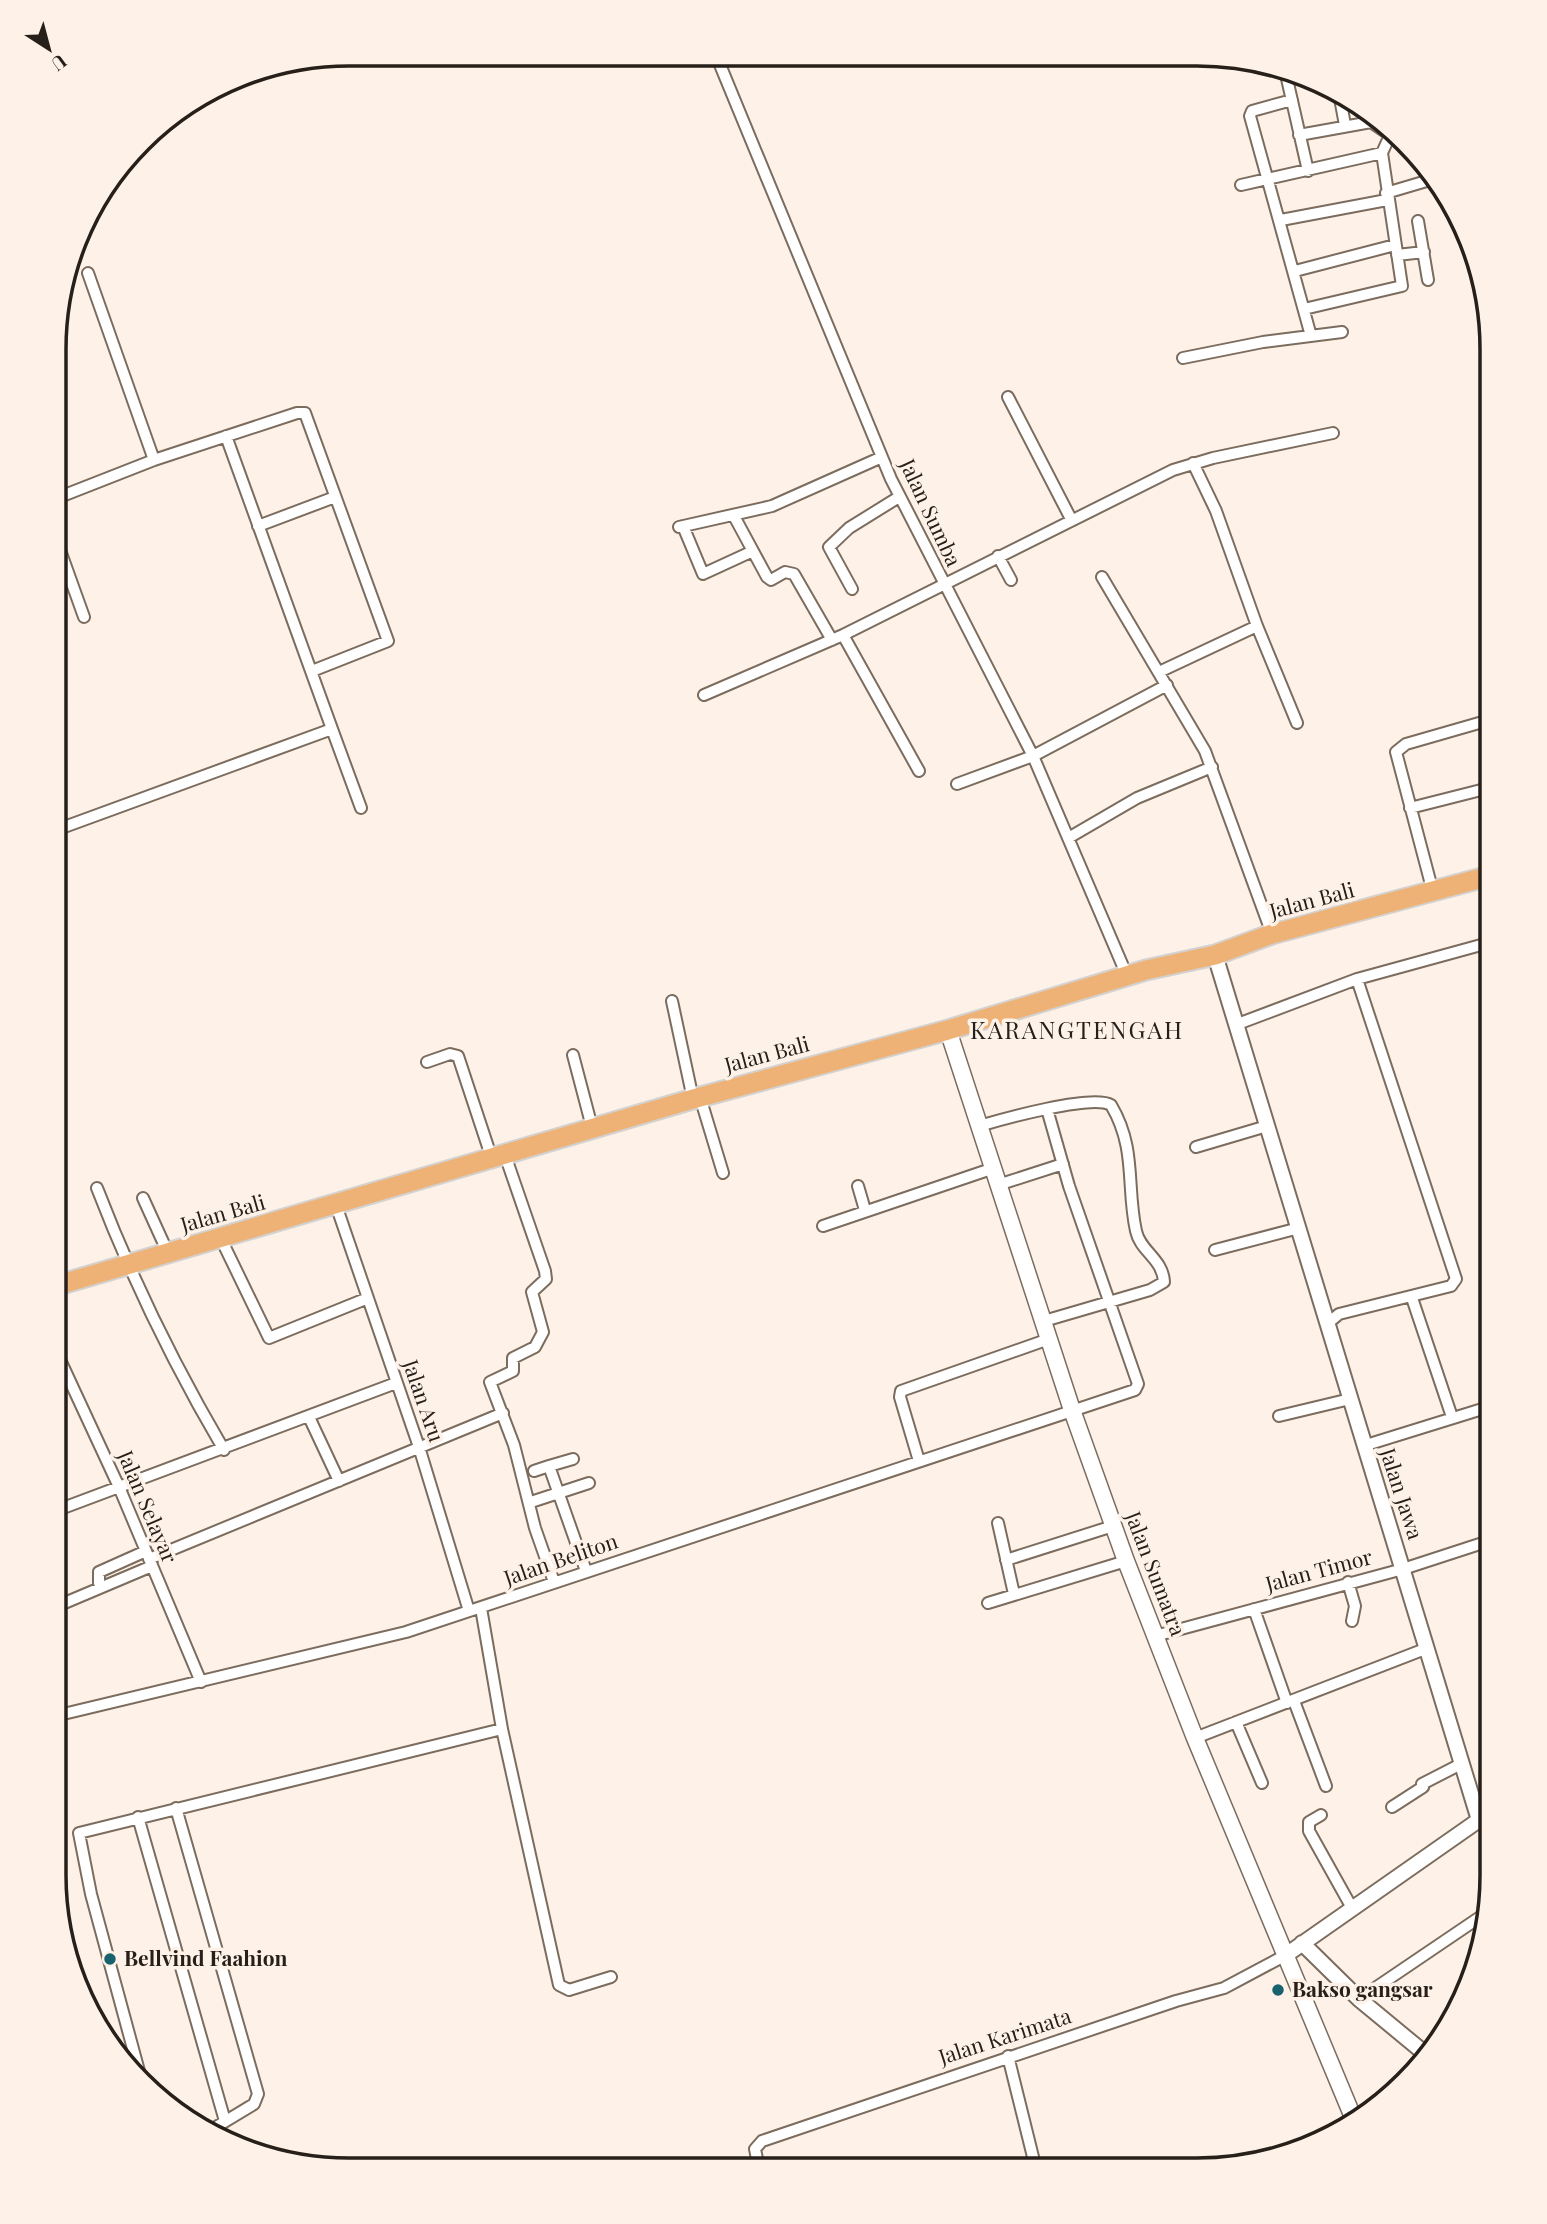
<svg xmlns="http://www.w3.org/2000/svg" width="1547" height="2224" viewBox="0 0 1547 2224" font-family="'Playfair Display',serif">
<style>
.lines{fill:none;stroke-linecap:round;stroke-linejoin:round}
.minor-casing{stroke:#7c6c5e;stroke-width:14}
.tertiary-casing{stroke:#7c6c5e;stroke-width:18}
.secondary-casing{stroke:#7c6c5e;stroke-width:19}
.trunk-casing{stroke:#d4d2d1;stroke-width:23}
.minor{stroke:#fff;stroke-width:10}
.tertiary{stroke:#fff;stroke-width:14}
.secondary{stroke:#fff;stroke-width:16}
.trunk{stroke:#eeb276;stroke-width:19}
.poi-dot{fill:#18626f;stroke:#fef2e8;stroke-width:2.5}
.labels{text-anchor:middle;stroke-width:7;stroke-linejoin:round;paint-order:stroke}
.street-label{font-size:21px;fill:#27201a;stroke:#fef2e8}
.poi-label{font-size:21px;font-weight:bold;fill:#27201a;stroke:#fef2e8;text-anchor:start}
.quarter-label{font-size:24px;letter-spacing:2px;fill:#27201a;stroke:#fef2e8}
.rim{fill:none;stroke:#27201a;stroke-width:3.5}
</style>
<rect width="100%" height="100%" fill="#fef2e8"/>
<g class="lines">
<!-- minor casing -->
<g class="minor-casing">
<path id="minor" d="M716,55L891,479L1033,756L1128,978
M1285,70L1308,171
M1287,79L1305,75
M1339,93L1345,125
M1292,100L1252,111L1250,116L1311,336
M1299,135L1371,122L1390,135
M1241,185L1382,153
M1386,193L1430,180
M1281,220L1387,200
M1418,221L1428,280
M1397,255L1424,252
M1295,271L1395,245
M1304,309L1402,286L1382,153L1391,133
M1183,358L1263,342L1342,332
M1008,397L1071,519
M154,460L297,413H305L388,641L312,671
M1193,463L1216,511L1257,626L1297,723
M57,498L154,460L88,273
M734,516L767,577L771,580L785,572L794,574L832,640
M258,526L335,497
M683,526L703,574L753,551
M679,527L772,506L882,457
M56,539L84,617
M998,556L1011,580
M1102,577L1205,751L1272,934
M852,589L829,547L849,528L899,497
M843,635L919,771
M1159,672L1257,626
M704,695L843,635L1173,470L1213,458L1333,433
M332,729L361,808
M957,784L1033,756L1167,685
M1410,808L1493,787
M56,830L332,729L226,436
M1070,837L1137,798L1212,767
M1433,892L1396,752L1406,744L1493,719
M672,1001L693,1099
M1235,1025L1357,979L1492,942
M573,1055L593,1131
M427,1062L450,1054L458,1056L492,1159
M700,1097L723,1173
M979,1126C1003,1119 1092,1094 1111,1105C1137,1149 1126,1186 1136,1231C1140,1251 1163,1259 1164,1282L1150,1290L1044,1321
M1196,1147L1267,1126
M505,1155L545,1271L546,1279L532,1292L543,1332L535,1347L513,1358V1371L490,1382L514,1445L535,1528L554,1582
M1001,1184L1063,1164
M858,1186L865,1210
M97,1188C132,1279 174,1365 224,1450
M143,1198L168,1253
M336,1205L419,1447L469,1611
M823,1226L994,1168
M221,1239L269,1338L368,1298
M1215,1250L1299,1228
M1412,1298L1452,1417
M1327,1324L1339,1314L1451,1286L1456,1279L1357,979
M55,1349L119,1487L201,1682
M1279,1416L1350,1399
M309,1417L339,1481
M1363,1446L1492,1406
M573,1459L549,1466L586,1571
M919,1461L900,1397L901,1391L1049,1339
M534,1471L549,1466
M534,1501L589,1483
M55,1511L396,1383
M998,1523L1014,1594
M149,1559L503,1413
M1006,1560L1113,1526
M1348,1582L1355,1606L1352,1621
M99,1583V1572L146,1551
M988,1603L1126,1561
M55,1607L152,1566
M1254,1609L1287,1703
M1155,1636L1403,1569L1492,1540
M1294,1701L1326,1786
M55,1716L406,1632L1135,1390L1138,1384L1069,1186L1047,1109
M1236,1722L1262,1783
M502,1729L559,1985L569,1990L611,1977
M1195,1738L1425,1649
M1392,1807L1423,1787L1422,1784L1461,1764
M176,1808L258,2094L254,2104L211,2130
M1321,1815L1309,1822V1831L1352,1908
M138,1817L225,2121
M1479,1820L1492,1810
M1359,1999L1486,1913
M1008,2056L1036,2169
M142,2082L91,1894L79,1833L502,1729L481,1608
M759,2169L755,2149L762,2141L1176,2001L1224,1988L1286,1955"/>
</g>
<!-- tertiary casing -->
<g class="tertiary-casing">
<path id="tertiary" d="M1215,955L1479,1820L1286,1955
M1302,1943L1359,1999L1428,2056"/>
</g>
<!-- secondary casing -->
<g class="secondary-casing">
<path id="secondary" d="M948,1030L1072,1410L1126,1561L1195,1738L1355,2122"/>
</g>
<!-- trunk casing -->
<g class="trunk-casing">
<path id="trunk" d="M55,1286L693,1099L948,1030L1146,970L1215,955L1272,934L1493,875"/>
</g>
<!-- minor -->
<use href="#minor" class="minor"/>
<!-- tertiary -->
<use href="#tertiary" class="tertiary"/>
<!-- secondary -->
<use href="#secondary" class="secondary"/>
<!-- trunk -->
<use href="#trunk" class="trunk"/>
</g>
<!-- markers -->
<g class="poi-dot">
<circle cx="110" cy="1959" r="7"/>
<circle cx="1278" cy="1990" r="7"/>
</g>
<g class="labels">
<!-- street labels -->
<g class="street-label">
<text transform="translate(930 513) rotate(65)" y="7">Jalan Sumba</text>
<text transform="translate(1312 901) rotate(-15)" y="7">Jalan Bali</text>
<text transform="translate(767 1055) rotate(-15)" y="7">Jalan Bali</text>
<text transform="translate(223 1214) rotate(-16)" y="7">Jalan Bali</text>
<text transform="translate(423 1401) rotate(71)" y="7">Jalan Aru</text>
<text transform="translate(1401 1494) rotate(72)" y="7">Jalan Jawa</text>
<text transform="translate(147 1507) rotate(67)" y="7">Jalan Selayar</text>
<text transform="translate(561 1560) rotate(-19)" y="7">Jalan Beliton</text>
<text transform="translate(1319 1571) rotate(-15)" y="7">Jalan Timor</text>
<text transform="translate(1155 1574) rotate(69)" y="7">Jalan Sumatra</text>
<text transform="translate(1005 2037) rotate(-18)" y="7">Jalan Karimata</text>
</g>
<!-- poi labels -->
<g class="poi-label">
<text x="124" y="1966">Bellvind Faahion</text>
<text x="1292" y="1997">Bakso gangsar</text>
</g>
<!-- quarter labels -->
<g class="quarter-label">
<text x="1077" y="1039">KARANGTENGAH</text>
</g>
</g>
<!-- crop -->
<path d="M0 0H1547V2224H0ZM349 66H1197A283 283 0 0 1 1480 349V1875A283 283 0 0 1 1197 2158H349A283 283 0 0 1 66 1875V349A283 283 0 0 1 349 66Z" fill="#fef2e8" fill-rule="evenodd"/>
<path class="rim" d="M349 66H1197A283 283 0 0 1 1480 349V1875A283 283 0 0 1 1197 2158H349A283 283 0 0 1 66 1875V349A283 283 0 0 1 349 66Z"/>
<!-- north arrow -->
<g transform="translate(49 49) rotate(144)" stroke="#fef2e8" stroke-width="5" paint-order="stroke">
<path d="M0-5L12 26L0 18L-12 26Z" fill="#27201a"/>
<text y="-10" font-size="19" font-weight="bold" text-anchor="middle" fill="#27201a">U</text>
</g>
</svg>
